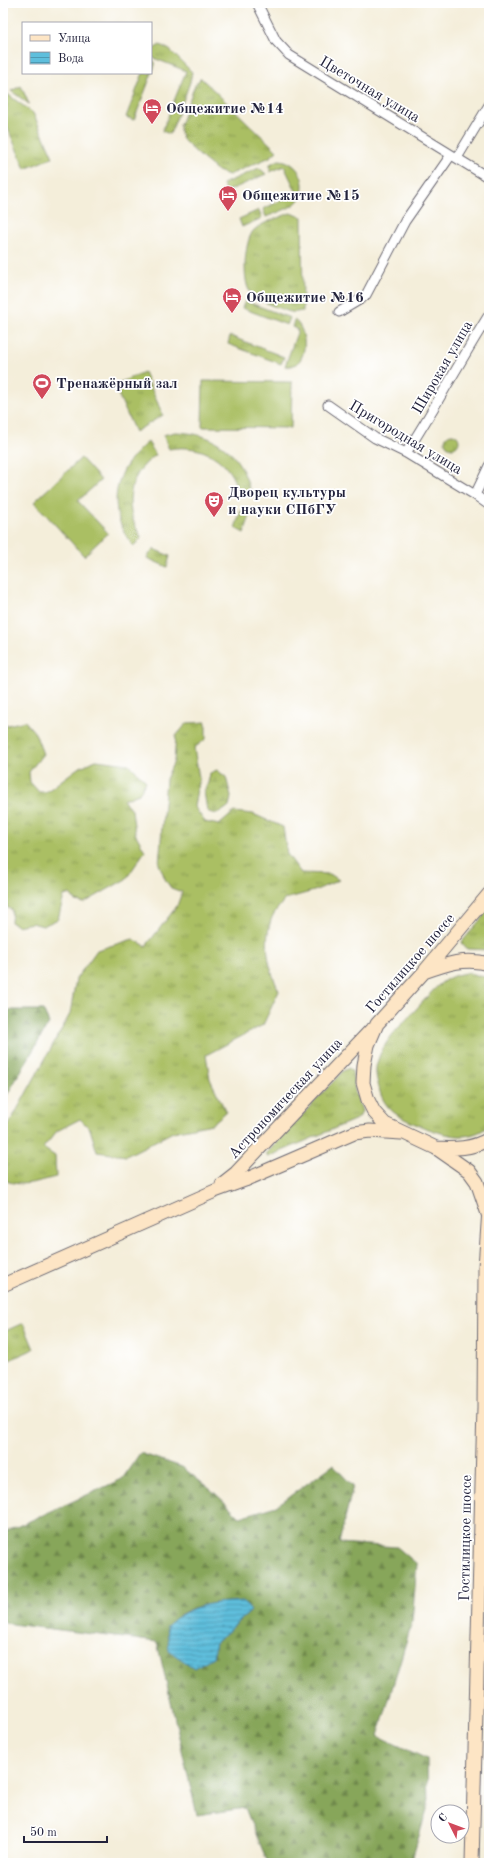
<svg xmlns="http://www.w3.org/2000/svg" width="492" height="1866" viewBox="0 0 492 1866" font-family="'Old Standard TT',serif">
<style>
.grass{fill:url(#grass-tufts);stroke:#667050}
.forest{fill:url(#forest-firs);stroke:#54644a;fill-rule:evenodd}
.wetland{fill:url(#wetland-marsh);stroke:#667050}
.garden{fill:#aabf64;stroke:#667050}
.water{fill:url(#water-rules);stroke:#40708c}
.lines{fill:none;stroke-linecap:round;stroke-linejoin:round}
.minor-casing{stroke:#6c6973;stroke-width:11}
.secondary-casing{stroke:#6c6973;stroke-width:15}
.minor{stroke:#fff;stroke-width:9}
.secondary{stroke:#fde5c5;stroke-width:13}
.labels{text-anchor:middle;stroke-width:3.5;stroke-linejoin:round;paint-order:stroke}
.street-label{font-size:15px;fill:#22223b;stroke:#fff}
.poi-label{font-size:15px;font-weight:bold;fill:#22223b;stroke:#fff;text-anchor:start}
</style>
<defs>
<pattern id="grass-tufts" width="24" height="20" patternUnits="userSpaceOnUse"><rect width="24" height="20" fill="#aabf64"/><path d="M3 7l-1-3M5 7V3M7 7l1-3M15 17l-1-3M17 17v-4M19 17l1-3" fill="none" stroke="#8a9b54"/></pattern>
<pattern id="forest-firs" width="22" height="20" patternUnits="userSpaceOnUse"><rect width="22" height="20" fill="#87a65a"/><path d="M5 1l3.5 6h-7zM16 11l3.5 6h-7z" fill="#6e874c"/></pattern>
<pattern id="wetland-marsh" width="20" height="14" patternUnits="userSpaceOnUse"><rect width="20" height="14" fill="#aabf64"/><path d="M1 5h8M5 5V1M11 12h8M15 12V8" fill="none" stroke="#8a9b54"/></pattern>
<pattern id="water-rules" width="6" height="5" patternUnits="userSpaceOnUse"><rect width="6" height="5" fill="#5ebedc"/><path d="M0 2.5h6" fill="none" stroke="#4d9ab4"/></pattern>
</defs>
<rect width="100%" height="100%" fill="#fff"/>
<filter id="ink" filterUnits="userSpaceOnUse"><feTurbulence type="fractalNoise" baseFrequency=".025" numOctaves="2"/><feDisplacementMap in="SourceGraphic" scale="8" xChannelSelector="R" yChannelSelector="G"/><feConvolveMatrix kernelMatrix="1 2 1 2 8 2 1 2 1" color-interpolation-filters="sRGB"/></filter>
<filter id="wash" filterUnits="userSpaceOnUse"><feTurbulence type="fractalNoise" baseFrequency=".012" numOctaves="4" result="noise"/><feDisplacementMap in="SourceGraphic" scale="16" xChannelSelector="R" yChannelSelector="G"/><feGaussianBlur stdDeviation="0.9" result="paint"/><feColorMatrix in="noise" values="0 0 0 0 0 0 0 0 0 0 0 0 0 0 0 0 0 1.4 0 .05"/><feComposite in="paint" operator="in"/></filter>
<g filter="url(#wash)">
<rect width="100%" height="100%" fill="#f4eeda"/>
<!-- grass -->
<path class="grass" d="M160,45L170,50L192,72L190,82L180,109L172,106L186,71L151,57L153,49Z
M151,60L155,62V65L134,120L126,117L143,73H151Z
M201,78L277,151L270,157L229,175L218,171L201,157L184,141L180,132V125L195,85Z
M21,86L29,104L11,91Z
M6,93L33,113L53,157L25,169L3,117V95Z
M171,109L179,112L170,134L162,131Z
M279,160C299,161 311,186 297,202C290,209 275,213 266,217L263,209L297,193L284,166L270,172V164Z
M259,168L266,174L226,192L223,184Z
M259,210L262,218L242,227L239,219Z
M290,213L302,217L303,311C300,311 295,313 291,312C282,310 255,300 250,292C242,281 244,240 254,230C263,222 279,218 290,213Z
M245,301L290,318L287,325L242,308Z
M294,320C309,329 309,370 285,366L298,330L292,327Z
M230,336L284,357L281,364L228,344Z
M144,372L163,415L135,432L114,385Z
M175,432C216,433 241,452 250,492L238,494C232,460 202,443 169,449L163,435Z
M148,442L156,455C126,475 123,510 142,538L133,546C105,509 113,470 148,442Z
M241,511L251,513L244,533L235,528Z
M153,549L170,556L167,567L147,558Z
M25,721L35,733L43,754L29,772L30,782L39,792H46L78,768L96,760L129,764L146,781L139,794L123,800L132,810L135,833L145,851L126,879L84,903L76,901L70,894L64,896L58,919L43,926L32,923L17,926L11,922L12,910L3,905V726Z
M206,722V739L194,748L199,778L194,806L205,822L219,825L234,812L253,814L283,827L287,854L301,873L330,874L339,880L314,891L285,899C280,906 273,913 271,920C263,945 269,969 279,991L263,1025L206,1055L210,1079L226,1112L212,1124L173,1132L126,1156L97,1152L90,1129L80,1119L57,1131L43,1148L55,1156L56,1177C39,1181 19,1189 3,1179V1135L70,1014L76,979L97,950L133,939L146,946L177,906L182,892L171,888L166,881L159,864L166,779L174,761L176,736L187,723Z
M489,909V950L468,949L461,943Z
M469,973L489,978V1126C468,1142 449,1136 426,1128C402,1119 383,1112 378,1084C376,1077 375,1069 377,1063C383,1040 403,1024 418,1007C434,990 444,974 469,973Z
M349,1068L352,1071L355,1091L362,1111L359,1118L268,1157L266,1154L343,1071Z
M23,1323L34,1349L3,1363V1332Z"/>
<!-- forest -->
<path class="forest" d="M3,1010H43L49,1023L3,1102Z
M140,1453L182,1467L216,1494L240,1517L276,1506L333,1465L353,1486L339,1543L397,1547L417,1564L412,1622L378,1736L427,1759L428,1806L411,1863H268L245,1808L197,1815L157,1642L19,1625L5,1623L3,1621V1533L122,1479ZM216,1603L251,1611L216,1642L213,1657L179,1615L193,1608Z"/>
<!-- wetland -->
<path class="wetland" d="M445 441a7 7 0 1 1 14 0a7 7 0 1 1-14 0Z
M217,770L226,777L231,797L229,806C222,812 216,816 207,811L204,791L208,783L210,773Z"/>
<!-- garden -->
<path class="garden" d="M203,381L292,382L291,428L202,427Z
M81,458L101,480L78,501L108,533L84,556L34,502Z"/>
<!-- water -->
<path class="water" d="M243,1601L251,1611L216,1642L213,1657L194,1668L169,1651L167,1626C191,1603 212,1603 243,1601Z"/>
</g>
<g filter="url(#ink)">
<g class="lines">
<!-- minor casing -->
<g class="minor-casing">
<path id="minor" d="M257,3L276,41L289,55L489,178
M457,158L489,105
M339,312L361,299L366,295L405,221L451,155
M328,405L375,438L406,453L475,495L489,505
M406,453C435,408 460,361 489,315
M475,495L489,466"/>
</g>
<!-- secondary casing -->
<g class="secondary-casing">
<path id="secondary" d="M424,972C446,964 466,957 489,964
M436,1148C455,1149 472,1149 489,1139
M222,1184L236,1173L371,1030
M488,1214L477,1182L469,1171L436,1148L385,1124L374,1112L368,1100L363,1083L364,1065L368,1045L377,1024L424,972L489,894
M3,1285L215,1191L245,1180L354,1133L370,1131L401,1133
M472,1863L484,1408L485,1267L489,1210"/>
</g>
<!-- minor -->
<use href="#minor" class="minor"/>
<!-- secondary -->
<use href="#secondary" class="secondary"/>
</g>
</g>
<!-- icons -->
<defs>
<g id="hotel-pin" transform="scale(1)"><path d="M0 17L-7.5 6A9.5 9.5 0 1 1 7.5 6Z" fill="#d1495b" stroke="#fff"/><path d="M-6-4.5h1.5V1H6V5H4.5V3h-9V5H-6ZM-4 0a1.8 1.8 0 1 1 3.6 0ZM.5 0V-2.5h3Q6-2.5 6 0Z" fill="#fff"/></g>
<g id="stadium-pin" transform="scale(1)"><path d="M0 17L-7.5 6A9.5 9.5 0 1 1 7.5 6Z" fill="#d1495b" stroke="#fff"/><path d="M0-5a6.5 5 0 1 0 0 10a6.5 5 0 1 0 0-10ZM-3.5-1.8h7v3.6h-7Z" fill="#fff"/></g>
<g id="theatre-pin" transform="scale(1)"><path d="M0 17L-7.5 6A9.5 9.5 0 1 1 7.5 6Z" fill="#d1495b" stroke="#fff"/><path d="M-5-5.5Q0-4 5-5.5V0Q5 5 0 6Q-5 5-5 0ZM-3.3-2.5H-1v1.5H-3.3ZM1-2.5H3.3v1.5H1ZM-2.8 1Q0 5.5 2.8 1Z" fill="#fff"/></g>
</defs>
<g fill-rule="evenodd">
<use href="#hotel-pin" x="152" y="108"/>
<use href="#hotel-pin" x="228" y="195"/>
<use href="#hotel-pin" x="232" y="297"/>
<use href="#stadium-pin" x="42" y="383"/>
<use href="#theatre-pin" x="214" y="501"/>
</g>
<g class="labels">
<!-- street labels -->
<g class="street-label">
<text transform="translate(370 89) rotate(31)" y="5">Цветочная улица</text>
<text transform="translate(442 367) rotate(-60)" y="5">Широкая улица</text>
<text transform="translate(406 437) rotate(31)" y="5">Пригородная улица</text>
<text transform="translate(410 963) rotate(-49)" y="5">Гостилицкое шоссе</text>
<text transform="translate(285 1098) rotate(-47)" y="5">Астрономическая улица</text>
<text transform="translate(465 1538) rotate(-89)" y="5">Гостилицкое шоссе</text>
</g>
<!-- poi labels -->
<g class="poi-label">
<text x="166" y="113">Общежитие №14</text>
<text x="242" y="200">Общежитие №15</text>
<text x="246" y="302">Общежитие №16</text>
<text x="56" y="388">Тренажёрный зал</text>
<text x="228" y="497">Дворец культуры<tspan x="228" dy="17">и науки СПбГУ</tspan></text>
</g>
</g>
<!-- margin -->
<rect width="492" height="1866" fill="none" stroke="#fff" stroke-width="16"/>
<!-- legend -->
<rect x="22" y="22" width="130" height="52" fill="#ffffff" stroke="#a7a7b1"/>
<rect x="30" y="35" width="20" height="6" fill="#fde5c5" stroke="#a7a7b1"/>
<text x="58" y="42" font-size="12" fill="#22223b">Улица</text>
<rect x="30" y="52" width="20" height="12" fill="url(#water-rules)" stroke="#a7a7b1"/>
<text x="58" y="62" font-size="12" fill="#22223b">Вода</text>
<!-- north arrow -->
<g transform="translate(450 1824) rotate(312)"><circle r="19" fill="#ffffff" stroke="#a7a7b1"/>
<path d="M0-3L7 15L0 10L-7 15Z" fill="#d1495b"/>
<text y="-6" font-size="11" font-weight="bold" text-anchor="middle" fill="#22223b">С</text>
</g>
<!-- scale -->
<path d="M24 1836v6h83v-6" fill="none" stroke="#22223b" stroke-width="2"/>
<text x="30" y="1836" font-size="12" fill="#22223b" stroke="#ffffff" stroke-width="3" paint-order="stroke">50 m</text>
</svg>
